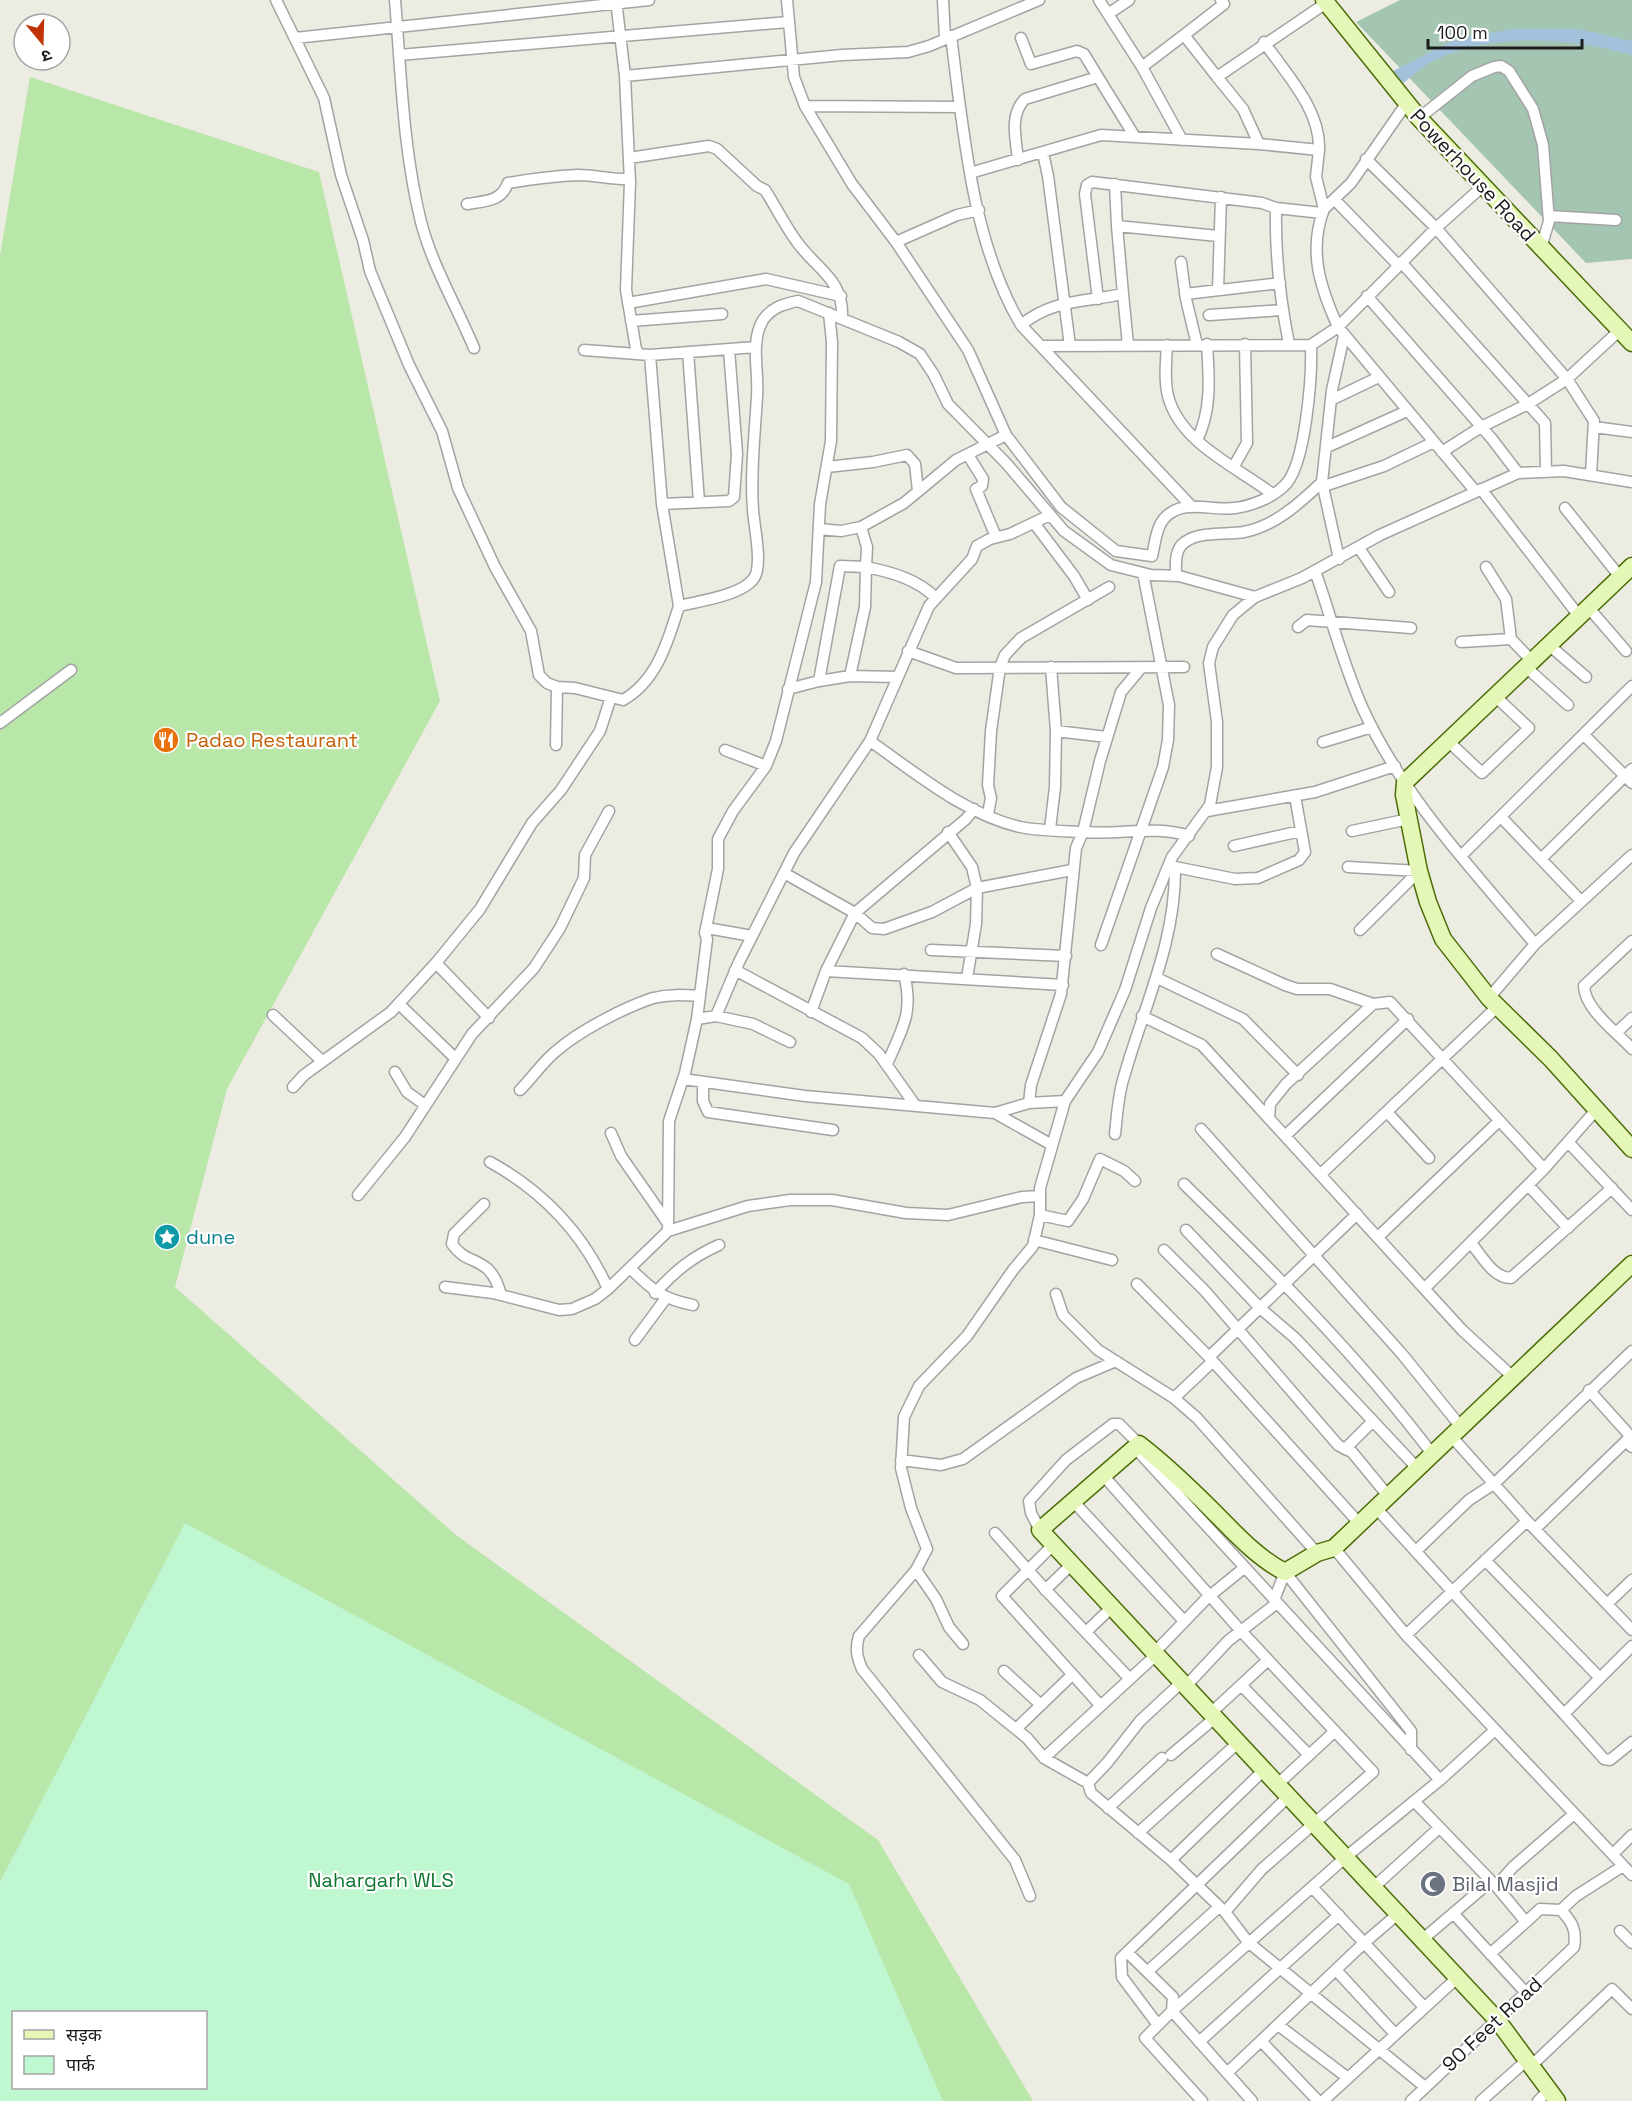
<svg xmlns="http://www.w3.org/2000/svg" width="1632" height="2101" viewBox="0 0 1632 2101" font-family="'Space Grotesk','Noto Sans Devanagari',sans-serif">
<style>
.grass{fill:#b9e6a9;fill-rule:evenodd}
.cemetery{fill:#a4c5b1}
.park{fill:#bff7d1;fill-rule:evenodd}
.water{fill:#a3c1da}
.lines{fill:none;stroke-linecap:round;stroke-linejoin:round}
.street-casing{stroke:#a3a3a3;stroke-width:13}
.secondary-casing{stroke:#4c6e08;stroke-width:19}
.street{stroke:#fff;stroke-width:10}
.secondary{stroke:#e5f7b7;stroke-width:16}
.labels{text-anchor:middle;stroke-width:4.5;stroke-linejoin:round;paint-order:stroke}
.street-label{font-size:20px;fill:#1c1c1c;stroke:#fff}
.food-label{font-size:20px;fill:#c56008;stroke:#fff;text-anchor:start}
.culture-label{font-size:20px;fill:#0d838f;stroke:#fff;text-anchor:start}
.park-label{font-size:20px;fill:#0f762f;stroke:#fff}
.worship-label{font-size:20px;fill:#5b616d;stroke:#fff;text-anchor:start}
</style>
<rect width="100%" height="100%" fill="#edece2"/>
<!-- grass -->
<path class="grass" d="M30,77L319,172L440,701L227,1089L175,1287L456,1535L878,1840L1033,2101H0V255ZM14,2012H206V2088H14Z"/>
<!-- cemetery -->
<path class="cemetery" d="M1400,0H1632V259L1586,263L1356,22Z"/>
<!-- park -->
<path class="park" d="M185,1523L849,1884L943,2101H0V1882ZM14,2012H206V2088H14Z"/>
<!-- water -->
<path class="water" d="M1511,29H1579L1632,41V55C1571,38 1497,32 1437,59C1425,64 1414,75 1403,83L1393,71L1456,39Z"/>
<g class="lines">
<!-- street casing -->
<g class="street-casing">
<path id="street" d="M276,0L324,98L341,175L363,240L370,271L409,365L442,431L458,488L495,567L531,631L539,675L547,683L557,687L575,688L623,700C657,681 668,641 679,606
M395,0C401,73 403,150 421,222C432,265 457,307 474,348
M616,0L625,76L630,182L626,290L636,349L639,354
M787,0L794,77L805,106L852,184L896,242L968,350L1006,435L1061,507L1116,551L1152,556C1156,540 1156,521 1172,512C1190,501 1215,511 1235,508C1251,506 1272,498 1284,486C1306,467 1312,374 1311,345
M943,0L945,38
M1099,0L1142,67
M1108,14L1129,0
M951,36C963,129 972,243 1021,325L1192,507
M295,38L649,0
M1021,38L1031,64L1077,51L1084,54L1098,77
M399,55L788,22
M625,76L842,55L908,52L929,46L1039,0
M1217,77L1184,35L1224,4L1221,0
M805,106L960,107
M1419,118L1472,76L1494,67L1501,66L1509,71L1533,109L1543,145L1549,221L1541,248
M1182,140L1142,67L1184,35
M1259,144L1319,150C1321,110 1286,74 1264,42
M1319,150L1316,177L1324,209L1351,183L1406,104
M1043,153L1048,176L1070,346
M629,158L709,146L717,149L757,186L765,190C776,207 785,226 797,242C817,270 844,279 842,318
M1366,159L1436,228L1567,379L1594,421L1591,474
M1018,160C1016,139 1009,115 1025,99L1098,77L1135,137
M970,173L1101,135L1259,144L1243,109L1217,77L1326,3
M1115,184L1117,226
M1335,200L1398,265
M467,204C485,201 501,202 508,183C531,179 555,176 578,175C596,175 613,180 630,179
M1276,208L1322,213
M1324,209C1308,251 1320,287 1338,327L1476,492
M1549,216L1616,220
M896,242L957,215L979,210
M1181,262L1186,299L1197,345
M1401,262L1545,423L1546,470
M1218,290L1221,197
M1123,294L1117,226L1218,236
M1185,294L1280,283
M1367,296L1492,439L1518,473
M1098,299L1085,194L1087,185L1092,182L1262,203L1276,208C1275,253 1280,299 1289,344
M628,303L766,279L841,296
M1209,315L1282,310
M631,321L722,314
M1021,325C1053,299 1085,302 1123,294L1128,345
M1167,345C1166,362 1164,380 1168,396C1180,443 1237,467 1271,493
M1041,346L1311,345L1338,327L1436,228L1483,186
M584,350L650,355L756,347
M688,352L699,502
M650,355L662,504L679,606C700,601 743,595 754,578C763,565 754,526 753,510C750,473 755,434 757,396C759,372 750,341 763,320C772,307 784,304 798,301L899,342L920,354L934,375L948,404L1006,463L1064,531L1111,565L1151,575L1179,576L1255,597
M1331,400L1379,377
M1594,427L1632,432
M1197,440C1212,410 1209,377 1207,344
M1327,447L1407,411
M1442,452L1481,427L1528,404L1567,379L1620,330
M968,455L983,479L982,486L976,489L996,537
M1234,466L1247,443L1245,344
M827,467L873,462L907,455L915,464L918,491
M1322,482L1339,559
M1324,486L1384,466L1434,442
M1481,489L1579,616
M662,504L729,501L734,497L737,454L729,349
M1565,508L1620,577
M1034,523L1074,576L1088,600
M819,529L841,531L861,527
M1359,548L1389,592
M840,566L866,567L865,607L850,676L819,681Z
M1486,567L1506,599L1511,639L1532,661
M1315,571C1331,616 1343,665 1363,709C1403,797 1474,871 1535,944
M1176,576C1176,565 1174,549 1185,542C1200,531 1226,535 1244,532C1275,526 1300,503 1322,482L1332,390L1344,336
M936,598C917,579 891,572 866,567L867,547L861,527L904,503L956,460L1006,435
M1588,607L1626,651
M1298,627L1307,620L1411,628
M1461,642L1511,639
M1549,645L1586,677
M908,651L956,668L1184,667
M1051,667L1056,731L1107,737
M1526,667L1568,705
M850,676L897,677
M788,689L819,681
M0,723L71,670
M1585,736L1632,783
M870,741C916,773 964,814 1020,827C1040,831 1064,831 1084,832C1120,835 1155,825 1189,836
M1448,741L1482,773L1529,728L1495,696
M1323,742L1372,727
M556,745L557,687
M725,750L766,766
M1207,811L1315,792L1395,766
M988,814L991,798L988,785L991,731L1000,667L1005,655L1021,638L1109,587
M1501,817L1580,900
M1050,829L1055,787L1056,731
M1352,831L1409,819
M1234,846L1301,831
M1461,856L1632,686
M1542,858L1632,769
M1170,866L1235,879L1258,878L1299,860L1305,852L1295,796
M1348,867L1419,871L1360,930
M784,873L855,913L872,928L884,929L932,912L977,888L972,867L948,832
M707,928L752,936
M1632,941L1584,986C1585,1010 1617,1032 1632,1049
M1101,945L1163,767L1168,740L1169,705L1143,573
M931,950L1066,956
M1217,954L1285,985L1297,989H1330L1373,1004
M436,963L489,1018
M735,970L862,1038L879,1054L915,1105
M826,971L855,913L966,819L974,809
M967,978L976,924L977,888L1072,870
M1157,978L1243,1019L1298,1075
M1489,998L1535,944L1632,855
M399,1004L454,1057
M811,1012L826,971L1063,985
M273,1015L322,1061
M716,1016L753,1024L790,1042
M1142,1016L1202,1045L1462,1330L1513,1377
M697,1019L707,939L705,933L718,869V839L733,811L766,766L776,741L816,582L820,504L831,441L832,342L829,313
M1617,1032L1632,1018
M887,1064C902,1029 914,1013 904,974
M395,1072L407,1092L425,1105
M683,1079L805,1096L995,1113
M703,1083V1101L708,1112L833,1130
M293,1087L304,1075L391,1012L436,963L480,909L532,823L561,790L600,731L611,697
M520,1090C532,1078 542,1063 555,1052C579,1031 623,1008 653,998C669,994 684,995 700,996
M1029,1103L1031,1085L1061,994L1076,848L1083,832L1100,761L1121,692L1141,668
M1387,1112L1429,1158
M1269,1119L1270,1104L1286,1084L1373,1004L1390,1002L1544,1169
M1201,1129L1402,1354L1461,1427
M611,1133L621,1156L667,1222
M1115,1134C1117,1116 1118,1097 1123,1080C1143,1008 1176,943 1175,867
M1285,1136L1408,1019
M1568,1142L1632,1210
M1052,1145L995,1113L1029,1103L1065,1101
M490,1162C544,1192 583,1233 608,1289
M1321,1174L1498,1006
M1184,1184C1272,1270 1359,1357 1433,1455
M1528,1185L1568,1228
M358,1195L405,1137L472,1034L534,968L560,928L584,878L585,855L609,811
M484,1204L454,1234L452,1244C468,1268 490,1253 501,1295
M1357,1214L1209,1357L1359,1523
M1040,1215L1068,1221L1083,1199L1100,1159L1124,1171L1135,1181
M1186,1230L1260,1308L1295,1338L1418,1469
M668,1231L669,1121L685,1073L697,1019L716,1016L739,962L794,853L870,741L929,606L972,559L977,546L990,539L1010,534L1050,515
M1378,1237L1499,1121
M1034,1240L1112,1260
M1471,1243C1482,1256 1493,1278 1511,1278L1612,1188
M1164,1250L1205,1291L1338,1445L1345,1449L1372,1422
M631,1269C653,1291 663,1299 693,1305
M1137,1284L1209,1357
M445,1287L493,1293L559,1310L572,1309L595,1299L608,1289L668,1231L748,1206L790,1200H832L906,1213L948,1215L1022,1197L1040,1196
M1425,1288L1544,1169L1597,1109
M655,1293C675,1271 692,1257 719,1245
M1056,1294L1063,1315L1098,1350L1174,1398L1197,1418L1317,1553
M635,1340L666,1298
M1589,1390L1631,1437L1626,1441
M1174,1398L1212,1362
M1452,1437L1527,1521
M1345,1449L1352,1452L1389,1497
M1138,1451L1440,1780L1347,1856L1172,2011L1252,2101
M901,1460L941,1465L963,1459L1076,1378L1116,1361
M1102,1474L1241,1631L1373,1772L1262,1869L1225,1912
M1073,1501L1184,1621
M1377,1509L1564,1714L1632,1646
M1535,1529L1626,1441L1632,1447
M1040,1530L1031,1513L1029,1501L1066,1460L1113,1424H1119L1139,1444
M995,1533L1044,1588L1129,1678
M1053,1545L1002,1596L1100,1705
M1334,1548L1406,1635L1632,1875
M1416,1551L1469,1500L1495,1483L1632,1351
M1485,1560L1600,1678
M916,1570L859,1636C855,1649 857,1657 862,1669L1015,1860L1030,1896
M1285,1572L1411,1731V1750
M1045,1590L1072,1564
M1274,1600L1285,1572
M1607,1604L1632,1580
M1086,1632L1112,1607
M1406,1635L1527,1521L1632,1630
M963,1644L949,1627L936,1599L916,1570L927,1549L911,1508L901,1468L904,1417L919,1386L967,1336L1013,1270L1033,1246L1040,1215V1188L1065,1101L1098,1052L1125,990L1151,908L1172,857L1210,805L1217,767V722L1209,663L1213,647L1233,615L1255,597L1302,578L1380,535L1518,473L1564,471L1632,482
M1155,1652L1206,1599L1244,1568
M919,1655L942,1682L980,1700L1027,1738L1044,1758L1157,1654
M1004,1671L1041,1705
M1183,1681L1140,1721L1107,1763L1088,1783L1091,1793L1171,1860L1225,1912L1248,1942L1425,2087
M1187,1685L1228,1641L1277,1603
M1242,1686L1309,1755
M1212,1712L1268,1660
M1564,1714L1604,1759L1610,1760L1632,1742
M1016,1729L1072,1675
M1171,1755L1216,1717
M1044,1758L1088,1783
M1440,1780L1495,1730
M1279,1783L1335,1731
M1414,1801L1496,1886L1513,1867L1574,1814
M1108,1808L1162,1758
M1138,1833L1240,1741
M1613,1854L1632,1835
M1171,1860L1265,1769
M1375,1886L1439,1828
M1312,1887L1424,2007
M1453,1913L1526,1993
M1526,1922L1540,1909L1561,1910
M1620,1931L1632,1943
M1423,1939L1491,1881
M1127,1952L1173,1997L1172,2011L1145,2038L1202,2101
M1490,1954L1526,1922L1496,1886
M1336,1970L1394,2033
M1148,1971L1219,1907
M1158,2025L1122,1977L1121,1958L1290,1795
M1278,2025L1348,2078
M1261,2041L1318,2101
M1199,2042L1339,1915
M1531,2066L1612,1989L1632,2009
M1227,2073L1364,1943L1399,1913
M1323,2101L1458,1977
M1411,2101L1574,1947C1577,1930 1572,1922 1561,1910L1576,1896L1623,1866
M1481,2101L1527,2060
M1538,2101L1549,2090"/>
</g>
<!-- secondary casing -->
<g class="secondary-casing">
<path id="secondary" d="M1324,0L1419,118L1632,343
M1632,566L1405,782L1404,795L1419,871L1428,902L1443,939L1489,998L1551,1059L1632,1149
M1557,2101L1498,2021L1040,1530L1139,1444C1165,1464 1188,1486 1211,1509C1234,1532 1257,1558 1285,1572L1317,1553L1334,1548L1632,1264"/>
</g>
<!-- street -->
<use href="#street" class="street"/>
<!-- secondary -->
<use href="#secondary" class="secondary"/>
</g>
<!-- icons -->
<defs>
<g id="restaurant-disc" transform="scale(1.35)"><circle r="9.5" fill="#e8710a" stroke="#fff"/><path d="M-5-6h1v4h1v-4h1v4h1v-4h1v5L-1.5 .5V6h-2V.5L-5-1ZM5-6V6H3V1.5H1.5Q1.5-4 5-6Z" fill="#fff"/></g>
<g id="sight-disc" transform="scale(1.35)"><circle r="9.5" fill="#0f9aa8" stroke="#fff"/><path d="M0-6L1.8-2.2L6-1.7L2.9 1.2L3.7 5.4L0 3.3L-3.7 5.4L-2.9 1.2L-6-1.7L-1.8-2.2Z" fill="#fff"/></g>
<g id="mosque-disc" transform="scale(1.35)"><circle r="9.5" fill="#6b7280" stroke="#fff"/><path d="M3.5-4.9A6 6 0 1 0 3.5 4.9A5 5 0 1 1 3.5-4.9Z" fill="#fff"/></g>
</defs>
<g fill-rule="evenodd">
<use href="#restaurant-disc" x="166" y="740"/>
<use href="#sight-disc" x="167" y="1237"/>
<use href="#mosque-disc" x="1433" y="1884"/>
</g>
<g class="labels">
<!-- street labels -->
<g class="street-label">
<text transform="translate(1473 175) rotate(47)" y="7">Powerhouse Road</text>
<text transform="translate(1492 2024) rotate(-43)" y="7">90 Feet Road</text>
</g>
<!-- food labels -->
<g class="food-label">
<text x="186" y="747">Padao Restaurant</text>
</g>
<!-- culture labels -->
<g class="culture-label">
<text x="186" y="1244">dune</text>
</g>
<!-- park labels -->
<g class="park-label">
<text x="381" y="1887">Nahargarh WLS</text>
</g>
<!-- worship labels -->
<g class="worship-label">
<text x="1452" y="1891">Bilal Masjid</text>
</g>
</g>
<!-- legend -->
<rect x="12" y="2011" width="195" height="78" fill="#ffffff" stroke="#a4a4a4" stroke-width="1.5"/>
<rect x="24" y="2030" width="30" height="9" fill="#e5f7b7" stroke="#a4a4a4" stroke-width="1.5"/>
<text x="66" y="2041" font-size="18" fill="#1c1c1c">सड़क</text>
<rect x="24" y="2056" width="30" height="18" fill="#bff7d1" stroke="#a4a4a4" stroke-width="1.5"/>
<text x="66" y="2071" font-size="18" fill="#1c1c1c">पार्क</text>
<!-- north arrow -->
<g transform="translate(42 42) rotate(161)"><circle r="28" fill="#ffffff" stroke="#a4a4a4" stroke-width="1.5"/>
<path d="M0-4.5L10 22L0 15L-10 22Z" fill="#c23207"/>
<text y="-9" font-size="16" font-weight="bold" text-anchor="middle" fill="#1c1c1c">उ</text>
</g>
<!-- scale -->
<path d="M1428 39v9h154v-9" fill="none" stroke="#1c1c1c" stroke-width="3"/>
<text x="1437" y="39" font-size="18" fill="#1c1c1c" stroke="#ffffff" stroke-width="4.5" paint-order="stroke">100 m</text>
</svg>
